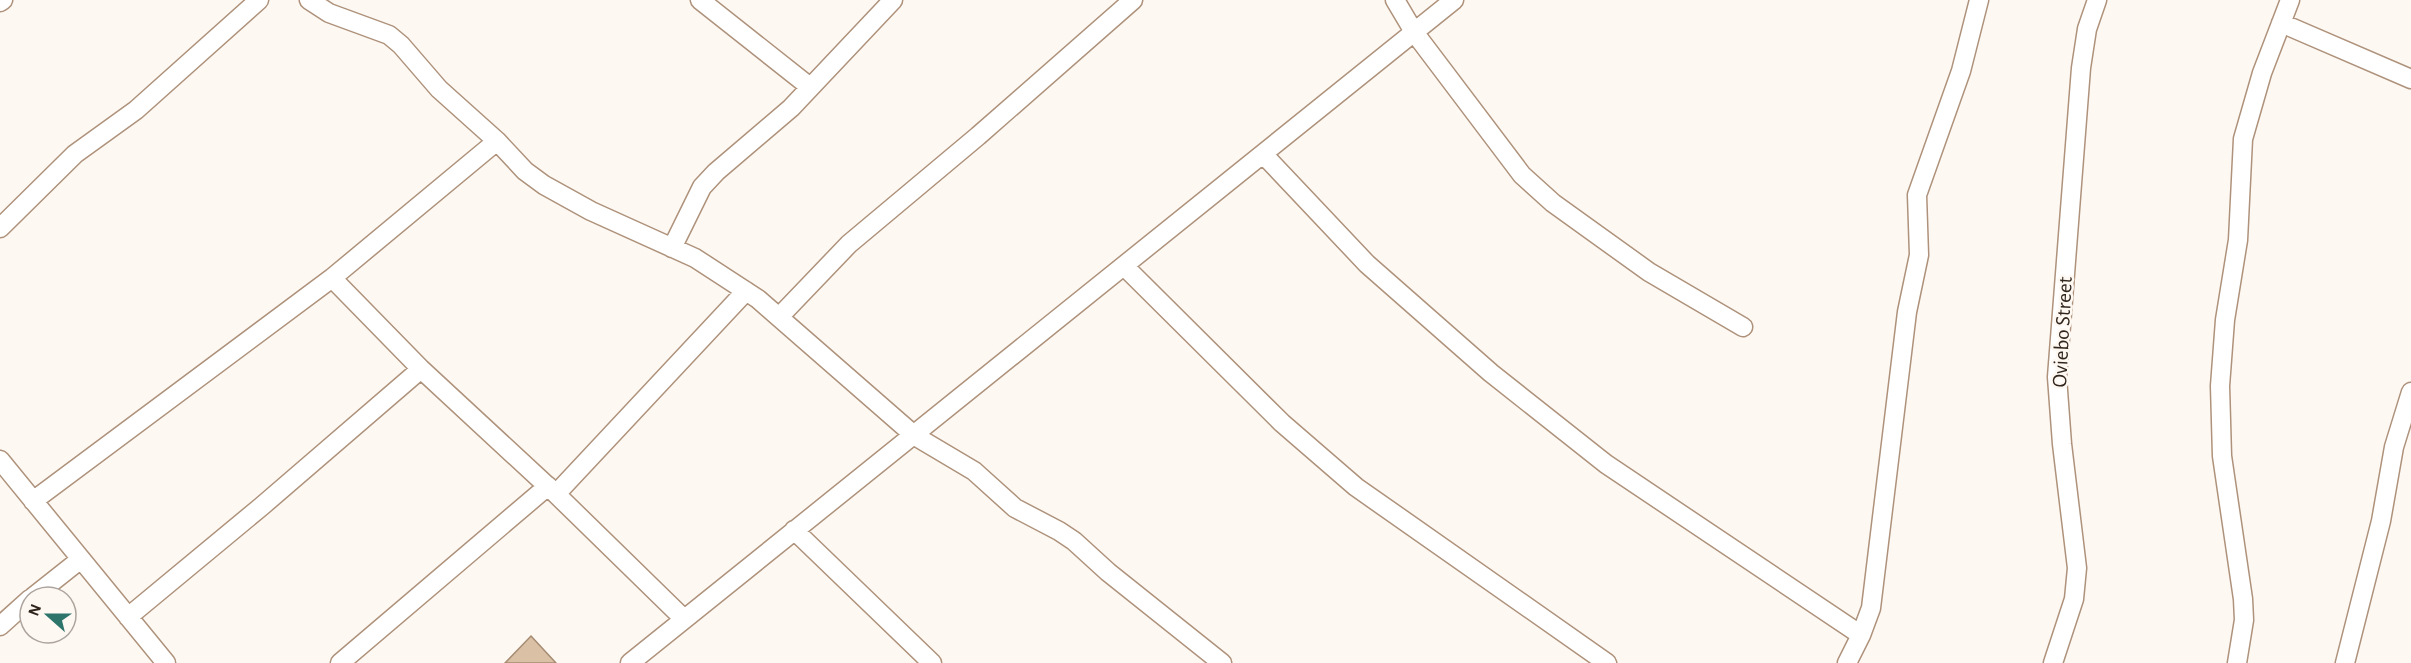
<svg xmlns="http://www.w3.org/2000/svg" width="2411" height="663" viewBox="0 0 2411 663" font-family="'Alegreya Sans',sans-serif">
<style>
.building{fill:#dac0a5;stroke:#a58c72;stroke-width:1.5}
.lines{fill:none;stroke-linecap:round;stroke-linejoin:round}
.minor-casing{stroke:#ae927b;stroke-width:21}
.minor{stroke:#fff;stroke-width:18}
.labels{text-anchor:middle;stroke-width:5;stroke-linejoin:round;paint-order:stroke}
.street-label{font-size:21px;fill:#31261d;stroke:#fef8f3}
</style>
<rect width="100%" height="100%" fill="#fef8f3"/>
<!-- building -->
<path class="building" d="M531,636L556,663H505Z"/>
<g class="lines">
<!-- minor casing -->
<g class="minor-casing">
<path id="minor" d="M309,0L329,13L389,35L401,45L439,89L497,141L525,171L544,185L591,211L695,258L758,299L915,436L974,471L1015,508L1059,531L1074,541L1108,572L1222,663
M700,0L810,87
M1395,0L1414,32L1522,175L1553,203L1649,272L1743,327
M0,2L3,0
M2281,23L2411,79
M1263,154L1367,264L1491,373L1606,464L1861,635
M0,228L75,154L136,110L259,0
M672,248L702,187L716,172L791,108L893,0
M1124,266L1282,423L1356,487L1607,663
M332,278L421,369L556,494L684,619
M780,316L849,244L978,136L1133,0
M0,460L166,663
M556,494L746,291
M33,501L332,278L497,141
M794,530L932,663
M33,597L81,559
M128,617L262,506L421,369
M0,626L30,599
M340,663L548,486
M630,663L1454,0
M1847,663L1861,635L1871,608L1907,312L1919,255L1917,195L1961,71L1979,0
M2053,663L2074,599L2077,568L2062,444L2057,377L2081,68L2087,29L2097,0
M2237,663L2244,620L2243,599L2222,456L2220,386L2225,320L2238,240L2243,139L2262,73L2290,0
M2345,663L2381,521L2394,447L2411,392"/>
</g>
<!-- minor -->
<use href="#minor" class="minor"/>
</g>
<g class="labels">
<!-- street labels -->
<g class="street-label">
<text transform="translate(2062 332) rotate(-87)" y="7">Oviebo Street</text>
</g>
</g>
<!-- north arrow -->
<g transform="translate(48 615) rotate(291)"><circle r="28" fill="#fef8f3" stroke="#aca49d" stroke-width="1.5"/>
<path d="M0-4.5L10 22L0 15L-10 22Z" fill="#2d746a"/>
<text y="-9" font-size="16" font-weight="bold" text-anchor="middle" fill="#31261d">N</text>
</g>
</svg>
